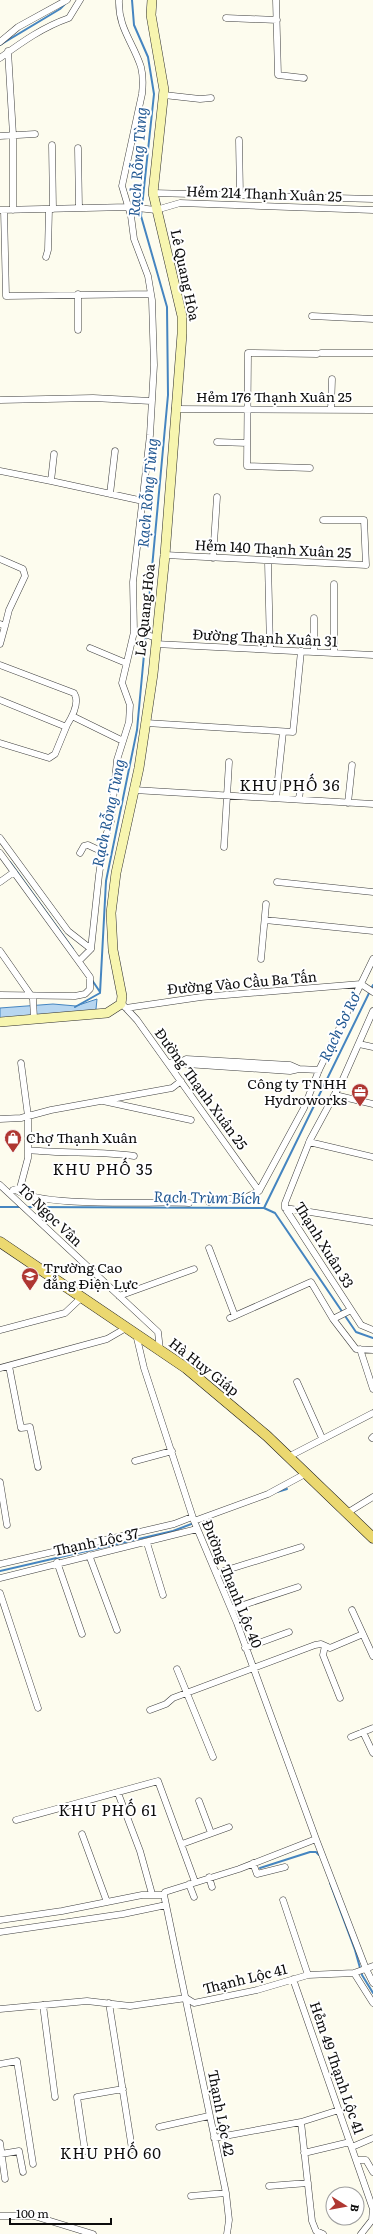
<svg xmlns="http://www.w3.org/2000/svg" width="373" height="2234" viewBox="0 0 373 2234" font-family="Literata,serif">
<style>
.water{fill:#b7d6f0;stroke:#4585c0}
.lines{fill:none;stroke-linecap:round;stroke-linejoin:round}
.stream{stroke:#4585c0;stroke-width:2}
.street-casing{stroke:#3f3f3f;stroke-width:7}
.secondary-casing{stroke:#2e2e2e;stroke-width:10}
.primary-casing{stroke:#1d1d1d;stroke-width:11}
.street{stroke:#fff;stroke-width:6}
.secondary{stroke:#f7f5af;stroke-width:9}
.primary{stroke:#ebd870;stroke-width:10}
.labels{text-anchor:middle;stroke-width:4;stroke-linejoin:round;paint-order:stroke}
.street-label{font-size:14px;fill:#0c0c0c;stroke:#fff}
.poi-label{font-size:14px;fill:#0c0c0c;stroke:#fff;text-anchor:start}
.water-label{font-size:15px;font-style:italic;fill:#225892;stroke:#fff}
.neighbourhood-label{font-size:15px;letter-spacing:1px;fill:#0c0c0c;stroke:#fff}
</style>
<rect width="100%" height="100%" fill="#fdfcee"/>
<!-- water -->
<path class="water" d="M97,999L96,1009L90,1012L0,1019V1008L53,1004L76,1006Z"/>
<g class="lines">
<!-- stream -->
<path class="stream" d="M0,45L60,9L66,3
M10,862L73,949
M92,980L100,992
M100,993L106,881L137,730L168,395L167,307L141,216L154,94L148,57L134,25L132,0
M75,1007L100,993
M0,1207H21
M27,1207L264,1208L275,1213L356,1332L373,1338
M264,1208L373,985
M277,1492L287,1489
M0,1571L173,1531L194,1523
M260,1868L310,1852H316L319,1855
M330,1883L355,1950L362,1975L373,1993"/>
<!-- street casing -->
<g class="street-casing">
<path id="street" d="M276,0L278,75L304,78
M226,18L277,20
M0,42L18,27L67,0
M8,51L13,135V210
M0,58C22,42 43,27 69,18L80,0
M164,95L200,99L211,98
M0,136L35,134
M239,140L240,195
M52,145L53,209
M78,148L79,208
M153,193L373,199
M0,210L128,207L156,210L180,203L373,210
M4,210L6,296L151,294
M46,257L48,250L49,209
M78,294V330
M312,316L373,319
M321,353H373
M0,400L93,398L151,401
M175,409L373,410
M331,410L332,379
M217,442L247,443
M54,454L51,481L143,501
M310,468L247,466L248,353L317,354
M0,471L51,481
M110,494L115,451
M165,555L366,565L364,520H323
M213,558L217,497
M0,559L23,569L25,576L9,610L5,626
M268,562L270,649
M0,624L5,626L0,644
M134,630L156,638
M155,644L373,655
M90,648L126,663
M314,652V618
M334,653V584
M0,665L74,693C80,702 72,717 67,725L64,726L0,700
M72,716L123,741
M146,723L293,732L301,651
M0,743L49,758L55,754L67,725
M134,790L373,804
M276,798L283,732
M299,799L301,783
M348,803L352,765
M0,838L68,931L91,949
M224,847L229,762
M0,853L90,977V989L85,994L75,996L0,995
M80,853L84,846L88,845L103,852
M0,882L14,872
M277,882L373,892
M265,920L373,931
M0,951L30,994L33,999L34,1019
M261,959L266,904
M79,961L91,949L99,875L104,841L111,821L117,760L129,722L130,705L122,683L134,632L133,582L150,435L154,365L152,300L148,276L134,239L131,216L122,186L142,94C143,85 143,75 141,67C133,42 118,28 119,0
M123,1005L137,1020L259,1191
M126,1008L201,997L361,984L373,992
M373,1011L343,1079L310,1140L285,1203V1208L361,1325L373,1330
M359,1044L373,1047
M168,1063L181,1062L186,1059L290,1065L299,1069L290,1071L186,1064L181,1062
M299,1069L319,1070
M335,1095L373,1104
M103,1101L191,1120
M0,1119L21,1118L51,1110L172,1088L181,1081
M309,1142L373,1157
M28,1150C64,1154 99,1151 134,1156
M0,1185L158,1332L160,1350
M13,1190L20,1188L28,1158V1116L21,1063
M16,1190C41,1208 153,1201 189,1203
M209,1202L218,1199L245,1198L259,1191L304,1108L319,1070L373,959
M285,1208L373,1222
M209,1248L235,1316
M119,1296L194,1269
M230,1318L311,1282L333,1319L356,1349L373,1350
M333,1319L351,1310
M0,1330L65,1313L82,1297
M136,1334L144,1368L194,1521L237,1623L316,1839L239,1869L165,1892L164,1895L226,2193L229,2220L227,2234
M360,1349L373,1389
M9,1366L21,1428L30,1427L38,1467
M0,1368L107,1339L126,1328
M297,1382L322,1438
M372,1438L373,1437
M288,1457L373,1413
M135,1461L172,1451
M0,1482L7,1525
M347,1513L373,1497
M194,1521L268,1494L305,1474
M147,1543L163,1595
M89,1555L117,1630
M57,1562L82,1634
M0,1564L174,1524L192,1517
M217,1573L301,1547
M0,1578L197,1529
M0,1593L38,1708
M231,1609L298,1587
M352,1610L373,1656
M325,1646L323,1655L340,1698
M245,1648L289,1632
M177,1669L213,1757
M150,1710L166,1704L173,1698L315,1645L321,1644L330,1648L363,1634
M363,1732L373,1753
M351,1737L373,1728
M118,1793L140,1851L152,1894
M199,1801L211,1833
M16,1820L158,1781L195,1882
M82,1834L107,1902
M316,1839L366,1969L373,1983
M182,1844L229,1827
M253,1863L257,1874L285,1867
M209,1877L212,1887
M189,1884L194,1897
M283,1900L308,1975
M0,1920L62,1911L142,1895H164
M0,1932L123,1914L166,1905
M354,1973L373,2003
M293,1979L373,2209L372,2220L361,2234
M109,2003L132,2149
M43,2005L55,2097
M0,2009L87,2001L130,2006L186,1998L194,2003L257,1990L308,1975L354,1973L373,1966
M0,2064L17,2061L33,2164
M159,2127L209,2116
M214,2138L301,2122
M0,2143L5,2179
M352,2147L373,2138
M85,2151L77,2097L123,2089
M304,2153L350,2142
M1,2154L19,2151L23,2172
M356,2160H366L373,2172
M269,2186L308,2183
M191,2196L226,2193
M0,2216H34L93,2234
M323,2234L316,2231L312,2221L301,2122L339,2110"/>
</g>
<!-- secondary casing -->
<g class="secondary-casing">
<path id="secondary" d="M0,1022L107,1013L121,1004L122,996L113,950L111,913L116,873L139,768L153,674L165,555L182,334V316L153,193L164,90L151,15L152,0"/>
</g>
<!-- primary casing -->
<g class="primary-casing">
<path id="primary" d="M0,1242L186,1368L267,1436L373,1538"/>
</g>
<!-- street -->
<use href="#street" class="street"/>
<!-- secondary -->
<use href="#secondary" class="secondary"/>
<!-- primary -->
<use href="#primary" class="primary"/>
</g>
<!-- icons -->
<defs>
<g id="office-pin" transform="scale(0.9)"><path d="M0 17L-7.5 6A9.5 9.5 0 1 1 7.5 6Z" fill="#af3732" stroke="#fff"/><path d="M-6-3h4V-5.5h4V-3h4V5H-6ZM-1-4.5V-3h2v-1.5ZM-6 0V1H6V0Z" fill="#fff"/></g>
<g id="shop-pin" transform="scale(0.9)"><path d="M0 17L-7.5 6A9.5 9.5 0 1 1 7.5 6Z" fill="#af3732" stroke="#fff"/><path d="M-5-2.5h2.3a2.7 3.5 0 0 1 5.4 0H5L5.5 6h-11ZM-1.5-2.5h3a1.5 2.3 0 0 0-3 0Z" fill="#fff"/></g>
<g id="university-pin" transform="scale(0.9)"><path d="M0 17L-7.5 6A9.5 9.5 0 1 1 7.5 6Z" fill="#af3732" stroke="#fff"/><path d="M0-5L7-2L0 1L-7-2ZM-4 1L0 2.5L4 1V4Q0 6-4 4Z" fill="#fff"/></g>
</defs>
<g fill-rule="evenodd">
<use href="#office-pin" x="360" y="1092"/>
<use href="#shop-pin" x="13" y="1138"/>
<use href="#university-pin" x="30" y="1276"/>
</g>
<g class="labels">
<!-- street labels -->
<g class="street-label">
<text transform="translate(264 194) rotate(2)" y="5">Hẻm 214 Thạnh Xuân 25</text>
<text transform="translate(185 275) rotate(78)" y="5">Lê Quang Hòa</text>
<text x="274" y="402">Hẻm 176 Thạnh Xuân 25</text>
<text transform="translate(273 549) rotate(3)" y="5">Hẻm 140 Thạnh Xuân 25</text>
<text transform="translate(145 610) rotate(-84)" y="5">Lê Quang Hòa</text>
<text transform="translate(265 638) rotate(3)" y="5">Đường Thạnh Xuân 31</text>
<text transform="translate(242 983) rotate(-5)" y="5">Đường Vào Cầu Ba Tấn</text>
<text transform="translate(201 1089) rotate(54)" y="5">Đường Thạnh Xuân 25</text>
<text transform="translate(50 1215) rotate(44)" y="5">Tô Ngọc Vân</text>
<text transform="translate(324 1245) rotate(58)" y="5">Thạnh Xuân 33</text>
<text transform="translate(204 1367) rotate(38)" y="5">Hà Huy Giáp</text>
<text transform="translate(96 1542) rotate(-12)" y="5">Thạnh Lộc 37</text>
<text transform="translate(232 1584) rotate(68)" y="5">Đường Thạnh Lộc 40</text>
<text transform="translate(245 1979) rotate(-14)" y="5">Thạnh Lộc 41</text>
<text transform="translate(337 2068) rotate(71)" y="5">Hẻm 49 Thạnh Lộc 41</text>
<text transform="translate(221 2113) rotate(79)" y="5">Thạnh Lộc 42</text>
</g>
<!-- poi labels -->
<g class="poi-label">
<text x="347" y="1089" text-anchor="end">Công ty TNHH<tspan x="347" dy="16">Hydroworks</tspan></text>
<text x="26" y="1143">Chợ Thạnh Xuân</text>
<text x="43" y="1273">Trường Cao<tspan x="43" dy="16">đẳng Điện Lực</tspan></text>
</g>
<!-- water labels -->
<g class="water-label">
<text transform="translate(138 162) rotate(-86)" y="5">Rạch Rỗng Tùng</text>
<text transform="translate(148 493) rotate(-85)" y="5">Rạch Rỗng Tùng</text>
<text transform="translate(109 813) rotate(-78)" y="5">Rạch Rỗng Tùng</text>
<text transform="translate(340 1027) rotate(-64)" y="5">Rạch Sơ Rơ</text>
<text transform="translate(207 1198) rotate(1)" y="5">Rạch Trùm Bích</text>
</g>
<!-- neighbourhood labels -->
<g class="neighbourhood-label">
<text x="290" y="791">KHU PHỐ 36</text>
<text x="103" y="1175">KHU PHỐ 35</text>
<text x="108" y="1816">KHU PHỐ 61</text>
<text x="111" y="2159">KHU PHỐ 60</text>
</g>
</g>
<!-- north arrow -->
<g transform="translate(345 2206) rotate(101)"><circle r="19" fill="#ffffff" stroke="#9e9e9e"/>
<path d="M0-3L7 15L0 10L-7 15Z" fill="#af3732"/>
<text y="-6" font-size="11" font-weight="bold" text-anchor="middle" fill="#0c0c0c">B</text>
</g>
<!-- scale -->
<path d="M10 2218v6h101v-6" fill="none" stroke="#0c0c0c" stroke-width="2"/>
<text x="16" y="2218" font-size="12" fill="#0c0c0c" stroke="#ffffff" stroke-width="3" paint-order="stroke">100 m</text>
</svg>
